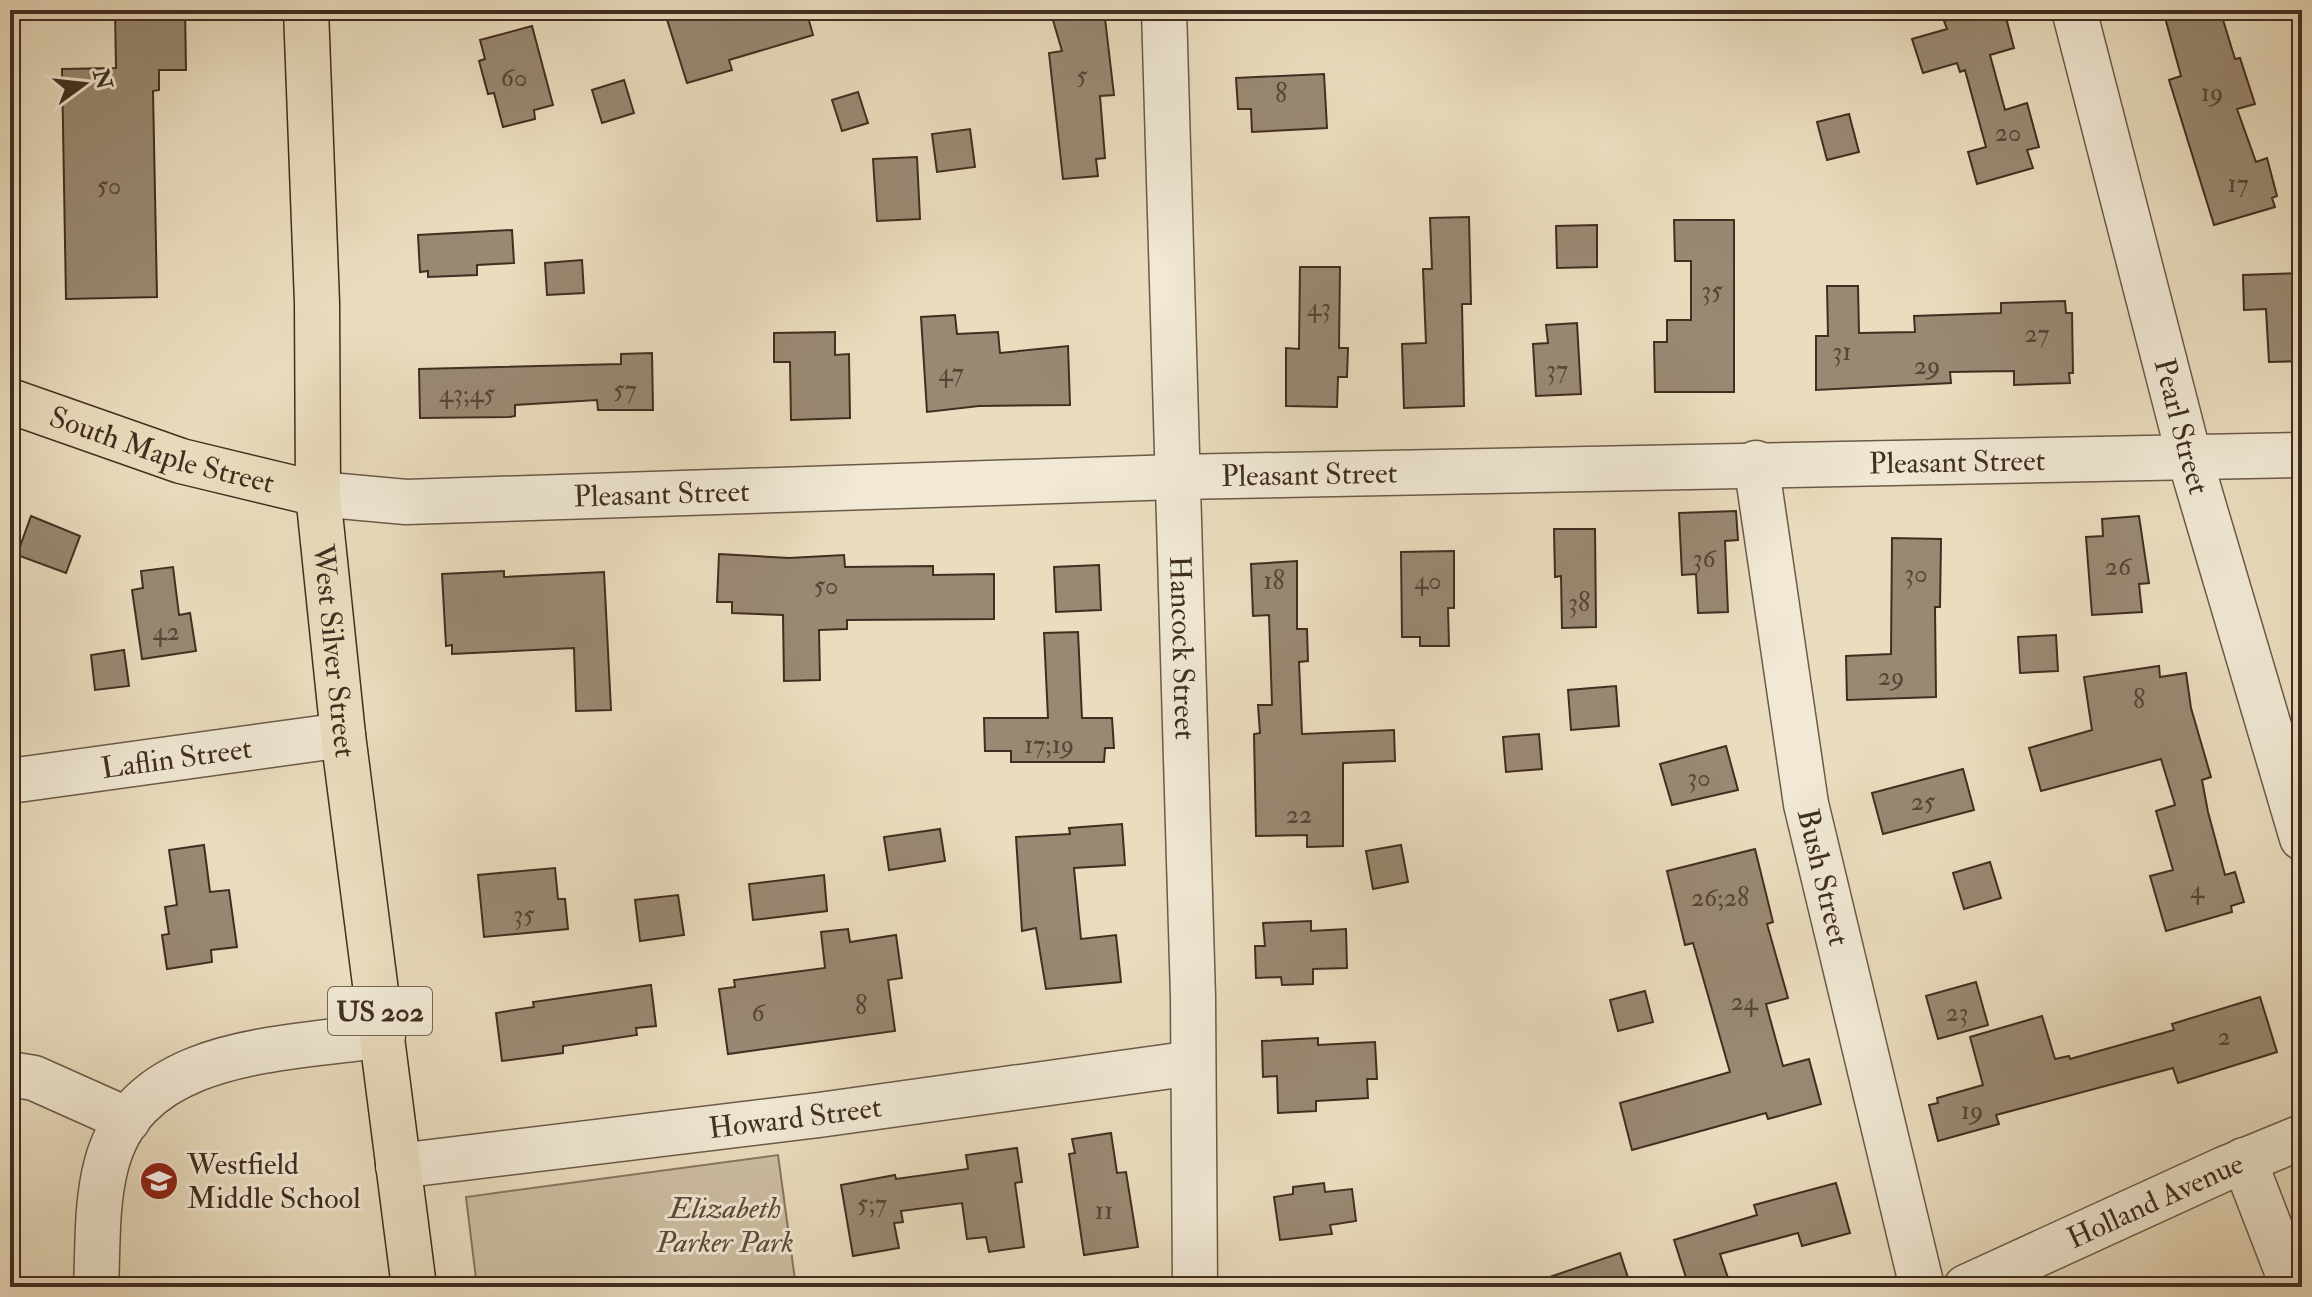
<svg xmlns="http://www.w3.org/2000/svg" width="2312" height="1297" viewBox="0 0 2312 1297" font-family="'IM FELL Double Pica',serif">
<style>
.green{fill:#cdbfa4;stroke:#877662;stroke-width:2}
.building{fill:#998973;stroke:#412e21;stroke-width:2}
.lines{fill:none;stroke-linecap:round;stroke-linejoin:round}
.minor-casing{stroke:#6b5a48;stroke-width:47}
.major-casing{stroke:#412e21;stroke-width:47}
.highway-casing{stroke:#412e21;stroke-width:47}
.minor{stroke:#f1e9d5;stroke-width:44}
.major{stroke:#eaddbf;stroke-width:44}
.highway{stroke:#eaddbf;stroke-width:44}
.labels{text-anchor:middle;stroke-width:6;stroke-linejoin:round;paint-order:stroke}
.number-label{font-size:26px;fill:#574536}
.shield{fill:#f1e9d5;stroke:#766657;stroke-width:2}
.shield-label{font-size:28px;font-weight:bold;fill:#412e21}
.street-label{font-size:30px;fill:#412e21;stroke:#f1e9d5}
.poi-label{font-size:30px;fill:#412e21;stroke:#f1e9d5;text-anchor:start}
.park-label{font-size:30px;font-style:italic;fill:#5d4b3b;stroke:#f1e9d5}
</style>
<rect width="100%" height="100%" fill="#eaddbf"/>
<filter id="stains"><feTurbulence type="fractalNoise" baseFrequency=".0025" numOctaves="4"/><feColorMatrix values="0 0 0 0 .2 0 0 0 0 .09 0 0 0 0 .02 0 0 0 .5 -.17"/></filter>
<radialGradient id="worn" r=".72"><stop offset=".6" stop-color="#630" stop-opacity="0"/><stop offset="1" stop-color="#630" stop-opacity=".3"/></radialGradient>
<!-- green -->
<path class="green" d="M778,1155L796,1287H477L466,1197Z"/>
<!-- building -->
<path class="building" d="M115,10H185L186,70H159V90L153,91L157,297L66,299L62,69L116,68Z
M664,10H806L813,35L729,60L732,70L687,83Z
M1050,10H1104L1114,95L1100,96L1105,158L1096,159L1098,176L1063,179L1049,53L1062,51Z
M1984,10H2004L2014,48L1990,55L2005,110L2027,103L2039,147L2027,150L2033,168L1977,184L1968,152L1986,147L1965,70L1960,72L1957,63L1923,73L1912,39L1947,29L1944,21Z
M2163,10H2220L2235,59L2240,58L2255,104L2237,109L2256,162L2267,158L2277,196L2272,198L2275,207L2214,225L2169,80L2181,76Z
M532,26L553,105L534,110L535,119L503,127L494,93L488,94L479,61L485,59L480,40Z
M1324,74L1327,128L1252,132L1251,109H1238L1236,78Z
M624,80L634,113L602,123L592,90Z
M858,92L868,123L842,131L832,100Z
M1849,114L1859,152L1827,160L1817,122Z
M970,129L975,167L937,172L932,134Z
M917,157L920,219L877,221L873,159Z
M1469,217L1471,304H1462L1464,406L1404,408L1402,344L1426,343L1423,269H1432L1430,218Z
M1674,220H1734V392H1655L1654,342H1667V320H1691V261H1675Z
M1597,225V267L1557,268L1556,226Z
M512,230L514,263L477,265V275L428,277V271L420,272L418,235Z
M582,260L584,293L547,295L545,263Z
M1300,267H1340L1339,348H1348L1347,377H1338L1337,407L1286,406V348L1299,349Z
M2302,273V361L2269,362L2266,309L2244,310L2243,275Z
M1827,286H1858L1859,333L1915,332L1914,316L2001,313V303L2065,301L2066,313H2072L2073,373H2069L2070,383L2014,385V371L1950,372L1951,383L1816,390V336H1828Z
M955,315L957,334L998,332L1000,353L1068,346L1070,405L979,406L927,412L921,317Z
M1577,323L1581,394L1536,396L1533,344L1548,343L1546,325Z
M835,332V355L849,354L850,418L791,420L790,362H774V333Z
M652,353L653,410H598L597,400L515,405V416L510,417L420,418L419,369L621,364V354Z
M1736,511L1738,540L1725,541L1728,612L1698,613L1696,574L1682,575L1679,513Z
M31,516L80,536L66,573L17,555Z
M2139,516L2149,583L2139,584L2142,612L2092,615L2086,537L2103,536L2102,519Z
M1554,529H1595L1596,627L1562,628L1561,576L1555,577Z
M1892,538L1941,539L1940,607H1935L1936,697L1847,700L1846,656L1891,654Z
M1454,551V608H1448L1449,646H1420V637H1402L1401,552Z
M719,554L789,558L844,555L845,567L933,566V575L994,574V619L847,620V629L819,630L820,680L784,681L783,615L732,613V602H717Z
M1297,561V629H1307L1308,661L1299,662L1302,734L1394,730L1395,761L1343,763V846L1307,847V835L1256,836L1254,734L1260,733L1258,705H1272L1269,615L1253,616L1251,564Z
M1099,565L1101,610L1056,612L1054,567Z
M173,567L179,615L190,613L196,651L142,659L132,590L143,588L141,571Z
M504,571V577L604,572L611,710L576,711L574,648L452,654V645L446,646L442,574Z
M1078,632L1082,718H1112L1114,748H1105L1104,762H1011V751H985L984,718H1048L1044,633Z
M2056,635L2058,671L2020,673L2018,637Z
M124,650L129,686L95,690L91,655Z
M2159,666L2160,677L2186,673L2191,708L2211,777L2202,780L2208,812L2225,875L2235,872L2244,902L2231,906L2232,912L2166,931L2150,876L2173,870L2156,811L2175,805L2161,759L2041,791L2029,748L2092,730L2084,677Z
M1616,686L1619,726L1571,730L1568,690Z
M1539,734L1542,769L1506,772L1503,737Z
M1726,746L1738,790L1672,805L1660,764Z
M1963,769L1974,810L1883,834L1872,793Z
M1122,824L1125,865L1074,868L1081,939L1116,935L1121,982L1046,989L1036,928L1022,931L1016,837L1070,834L1069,828Z
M940,829L945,861L889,870L884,837Z
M204,845L210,892L229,890L237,947L211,950L212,962L167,969L162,935L169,934L165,907L177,905L169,850Z
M1401,845L1408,882L1373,889L1366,851Z
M1755,849L1773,922L1767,924L1788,998L1766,1004L1783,1066L1809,1059L1821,1104L1768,1119L1766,1113L1632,1150L1620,1103L1730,1072L1693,943L1685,945L1667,871Z
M1990,862L2001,898L1964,909L1953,873Z
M555,868L558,899H565L568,929L484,937L478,875Z
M824,875L827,911L753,920L749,884Z
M678,895L684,935L640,941L635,900Z
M1311,921V931L1346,929L1347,968L1313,969V984L1282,985L1281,977L1256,978L1255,946H1265L1263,923Z
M848,929L850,942L896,935L902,978L888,980L895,1031L728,1054L719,989L735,987L734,980L825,968L821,932Z
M1976,982L1988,1025L1938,1039L1926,996Z
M651,985L656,1026L636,1028L637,1035L563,1046V1053L502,1061L496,1013L534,1007L533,1002Z
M1645,991L1653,1022L1618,1031L1610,1000Z
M2260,997L2277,1052L2178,1083L2173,1068L1996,1115L1999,1124L1938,1141L1929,1105L1938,1103L1937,1098L1983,1085L1970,1037L2042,1016L2055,1059L2069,1056L2070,1059L2174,1030L2172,1024Z
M1318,1038V1045L1375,1042L1377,1079H1367L1368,1098L1316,1101V1111L1278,1113L1277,1076L1263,1077L1262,1041Z
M1111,1133L1117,1173L1126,1172L1138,1247L1084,1255L1069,1154L1075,1153L1072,1139Z
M1017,1148L1022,1182L1015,1183L1024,1247L989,1252L986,1237L967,1239L962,1203L901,1211L903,1222L894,1223L899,1248L853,1256L841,1185L895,1175L896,1179L968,1169L966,1155Z
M1324,1183L1325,1192L1352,1189L1356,1221L1330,1225L1332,1234L1280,1240L1274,1197L1293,1194V1187Z
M1836,1183L1850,1233L1802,1246L1798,1233L1720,1254L1731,1287H1689L1674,1240L1757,1215L1754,1205Z
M1620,1253L1631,1287H1536L1535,1282Z"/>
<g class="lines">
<!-- minor casing -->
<g class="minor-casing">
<g id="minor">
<path id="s1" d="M1164,10L1193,997L1195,1287"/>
<path id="s2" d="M2074,10L2189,456L2302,838"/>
<path id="s3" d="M1756,463L1806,804L1922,1287"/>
<path id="s4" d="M318,494L406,502L1176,477L2302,455"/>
<path id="s5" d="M10,781L343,735"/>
<path d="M10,1074L34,1078L128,1120"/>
<path d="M2244,1160L2293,1287"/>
<path id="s6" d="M398,1166L819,1115L1193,1063"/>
<path d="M96,1287C98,1247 96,1205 106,1166C136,1046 286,1050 383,1035"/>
<path id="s7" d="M1966,1287L2224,1169L2302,1137"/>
</g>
</g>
<!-- major casing -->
<g class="major-casing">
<path id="major" d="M306,10L317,303L318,494"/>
</g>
<!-- highway casing -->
<g class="highway-casing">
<g id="highway">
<path id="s8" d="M10,401L181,461L318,494L343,735L414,1287"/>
</g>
</g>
<!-- minor -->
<use href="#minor" class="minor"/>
<!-- major -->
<use href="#major" class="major"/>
<!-- highway -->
<use href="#highway" class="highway"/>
</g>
<!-- icons -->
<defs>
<g id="school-disc" transform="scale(2)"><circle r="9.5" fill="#8f2418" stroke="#f1e9d5"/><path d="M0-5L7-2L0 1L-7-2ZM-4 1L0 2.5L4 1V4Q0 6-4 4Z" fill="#fff"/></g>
</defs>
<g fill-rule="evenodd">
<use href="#school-disc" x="159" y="1181"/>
</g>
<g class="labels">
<!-- number labels -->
<g class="number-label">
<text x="1082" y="84">5</text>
<text x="514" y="86">60</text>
<text x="2212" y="101">19</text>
<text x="1281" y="102">8</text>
<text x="2008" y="141">20</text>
<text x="2238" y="192">17</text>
<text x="109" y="194">50</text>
<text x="1712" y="299">35</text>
<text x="1319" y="316">43</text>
<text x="2037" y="342">27</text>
<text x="1842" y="360">31</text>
<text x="1927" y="374">29</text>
<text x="1557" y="378">37</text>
<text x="951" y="381">47</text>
<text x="625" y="398">57</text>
<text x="467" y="402">43;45</text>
<text x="1704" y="567">36</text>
<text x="2118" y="575">26</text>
<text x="1916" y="582">30</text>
<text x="1274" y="589">18</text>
<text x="1428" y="589">40</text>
<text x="826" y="594">50</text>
<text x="1579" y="611">38</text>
<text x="166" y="640">42</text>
<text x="1891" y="685">29</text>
<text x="2139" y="708">8</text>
<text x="1049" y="753">17;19</text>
<text x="1699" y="786">30</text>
<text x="1923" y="810">25</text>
<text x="1299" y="823">22</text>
<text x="2197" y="898">4</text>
<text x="1720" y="906">26;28</text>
<text x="524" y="923">35</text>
<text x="1744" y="1010">24</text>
<text x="861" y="1014">8</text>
<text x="758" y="1021">6</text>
<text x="1957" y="1021">23</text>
<text x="2224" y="1045">2</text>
<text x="1972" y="1119">19</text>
<text x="872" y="1212">5;7</text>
<text x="1104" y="1219">11</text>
</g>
<!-- shield labels -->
<rect class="shield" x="328" y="987" width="104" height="48" rx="6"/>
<g class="shield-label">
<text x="380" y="1021">US 202</text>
</g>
<!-- street labels -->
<g class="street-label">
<text dy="10" stroke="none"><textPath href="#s2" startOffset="430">Pearl Street</textPath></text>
<text dy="10" stroke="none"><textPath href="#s8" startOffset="160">South Maple Street</textPath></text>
<text dy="10" stroke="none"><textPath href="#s4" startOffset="1640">Pleasant Street</textPath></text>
<text dy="10" stroke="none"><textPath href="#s4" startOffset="992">Pleasant Street</textPath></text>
<text dy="10" stroke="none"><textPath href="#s4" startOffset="344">Pleasant Street</textPath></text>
<text dy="10" stroke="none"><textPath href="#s1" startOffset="638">Hancock Street</textPath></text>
<text dy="10" stroke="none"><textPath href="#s8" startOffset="480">West Silver Street</textPath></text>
<text dy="10" stroke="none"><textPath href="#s5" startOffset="168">Laflin Street</textPath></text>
<text dy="10" stroke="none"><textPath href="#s3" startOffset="420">Bush Street</textPath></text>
<text dy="10" stroke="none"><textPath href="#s6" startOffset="400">Howard Street</textPath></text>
<text dy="10" stroke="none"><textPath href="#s7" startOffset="208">Holland Avenue</textPath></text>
</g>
<!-- poi labels -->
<g class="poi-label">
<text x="187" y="1174">Westfield<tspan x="187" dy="34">Middle School</tspan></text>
</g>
<!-- park labels -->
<g class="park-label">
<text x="725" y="1218">Elizabeth<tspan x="725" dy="34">Parker Park</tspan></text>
</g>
</g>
<!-- margin -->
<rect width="2312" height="1297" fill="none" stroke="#eaddbf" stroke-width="40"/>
<rect x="12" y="12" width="2288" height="1273" fill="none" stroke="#412e21" stroke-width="4"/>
<rect x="20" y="20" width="2272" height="1257" fill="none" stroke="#412e21" stroke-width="2"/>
<!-- north arrow -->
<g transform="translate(84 84) rotate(75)" stroke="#f1e9d5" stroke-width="6" paint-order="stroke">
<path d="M0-6L14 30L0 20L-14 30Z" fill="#412e21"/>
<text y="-12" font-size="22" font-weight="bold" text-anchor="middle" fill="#412e21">N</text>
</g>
<rect width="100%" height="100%" filter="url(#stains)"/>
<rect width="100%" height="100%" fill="url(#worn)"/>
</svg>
